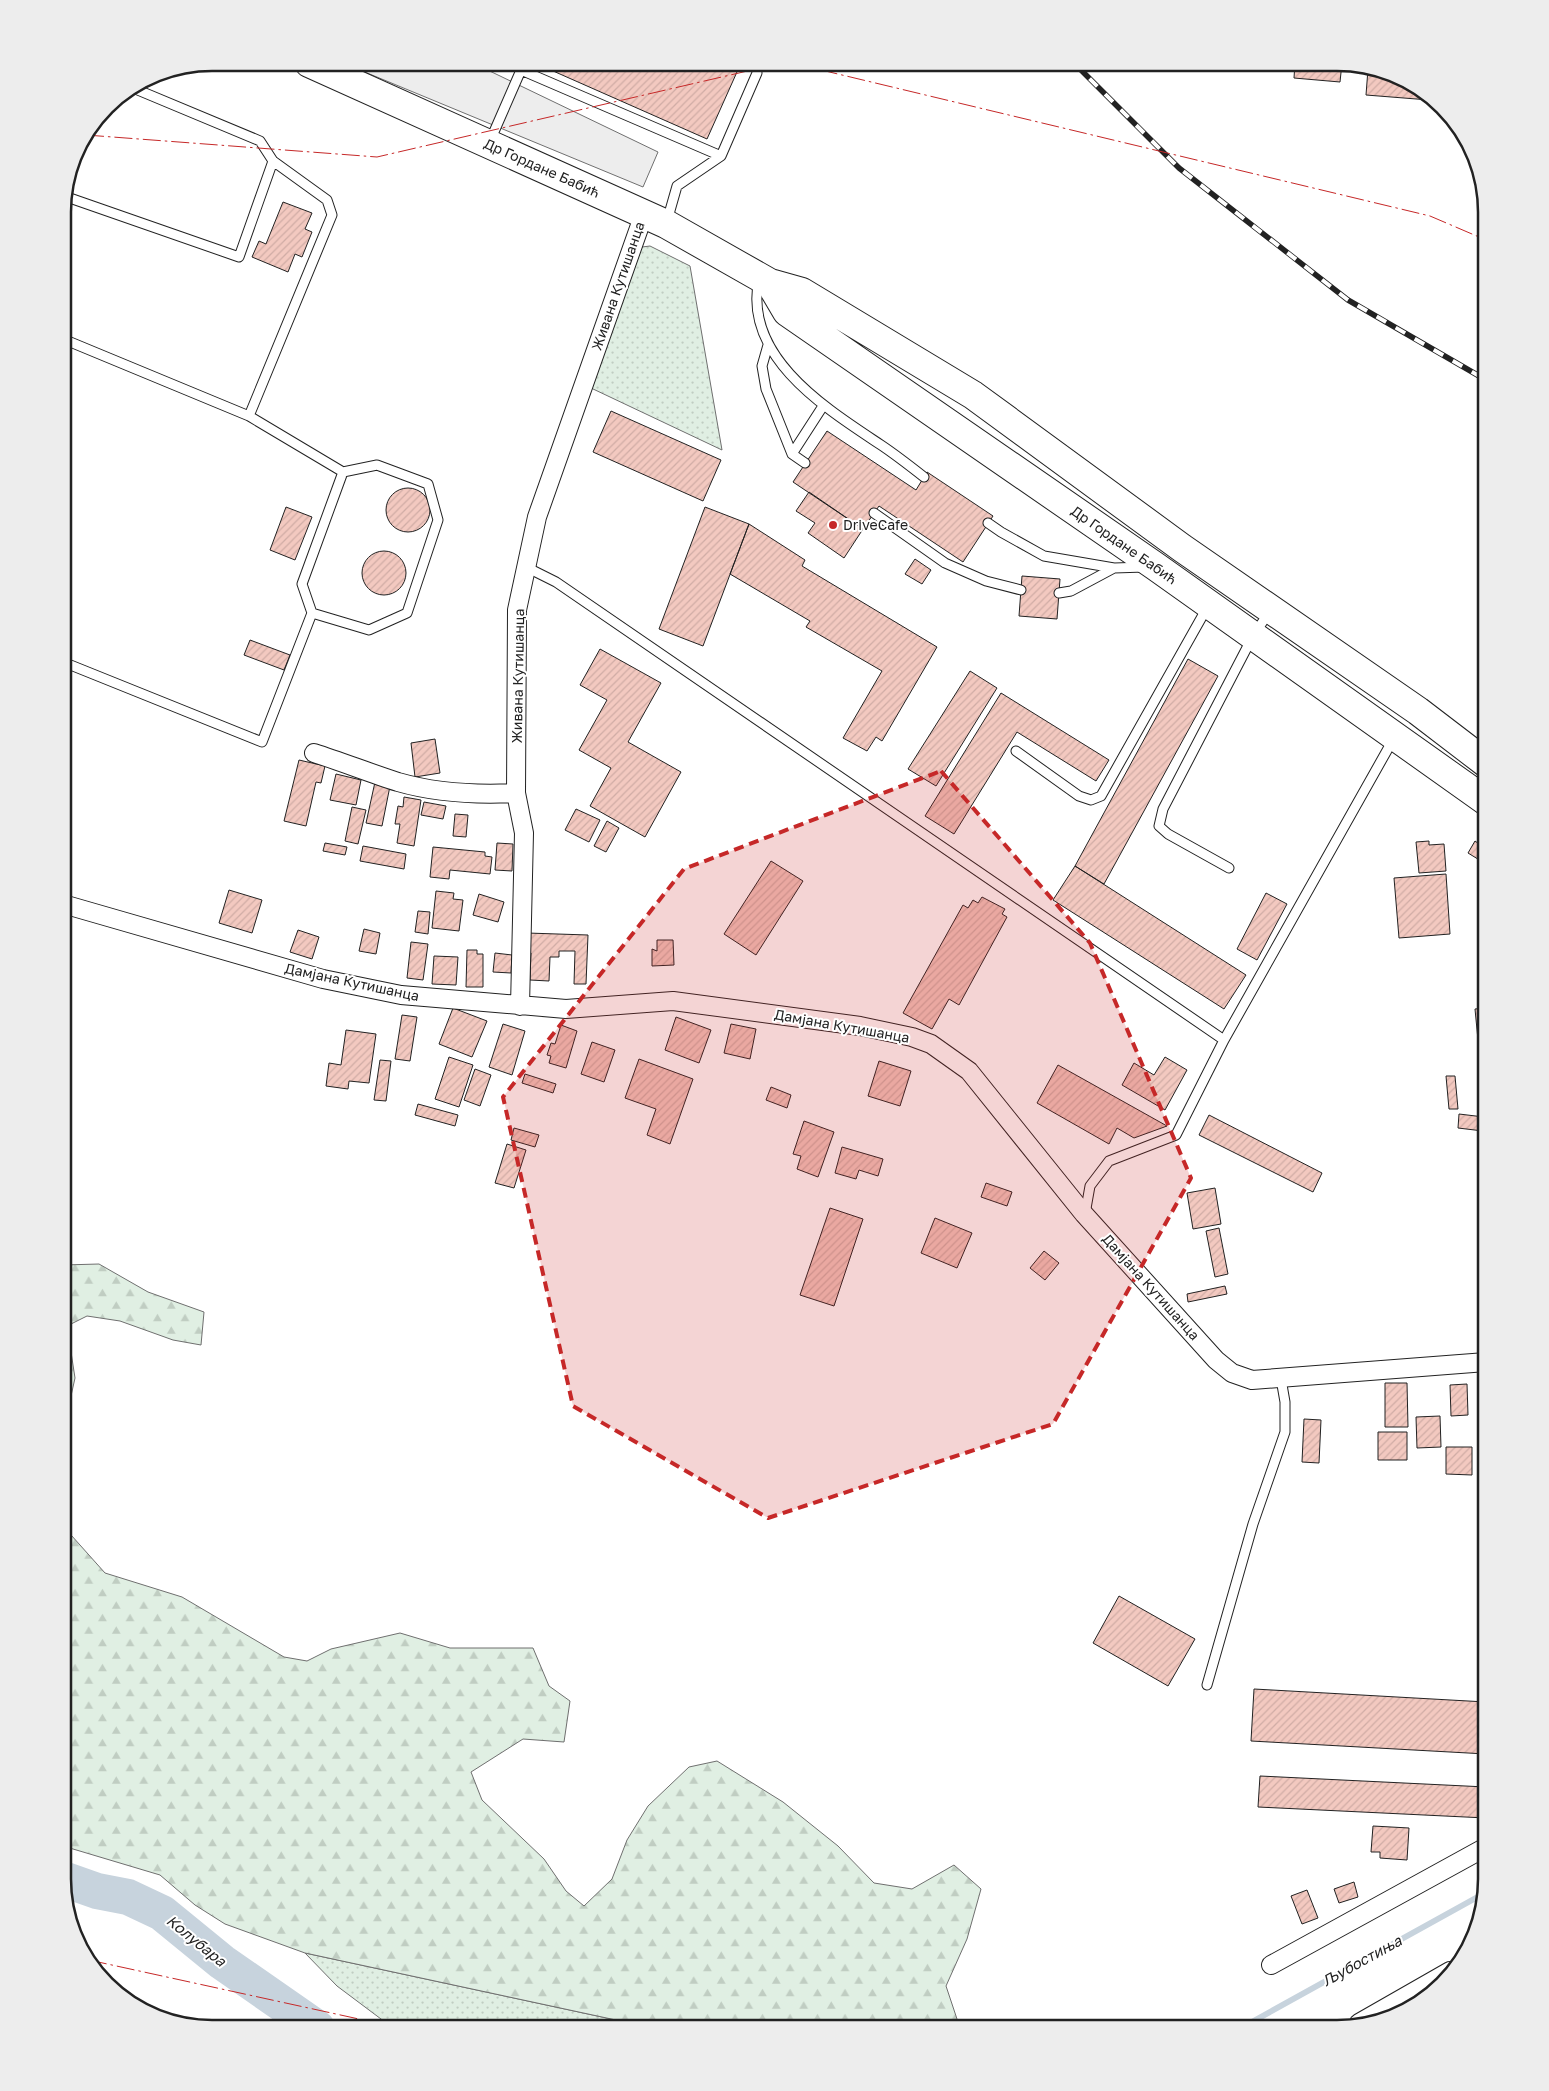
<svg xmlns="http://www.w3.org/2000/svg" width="1549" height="2091" viewBox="0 0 1549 2091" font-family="'Golos Text',sans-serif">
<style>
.grass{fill:url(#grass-dots);stroke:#6f6f6f}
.forest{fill:url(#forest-firs);stroke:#6f6f6f}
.parking{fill:#ededed;stroke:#6f6f6f}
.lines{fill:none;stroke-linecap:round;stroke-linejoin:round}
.stream{stroke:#c7d3dd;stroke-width:6}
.river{stroke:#c7d3dd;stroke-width:36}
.building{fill:url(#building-hatch);stroke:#222}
.lane-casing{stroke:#222;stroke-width:11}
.street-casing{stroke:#222;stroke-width:20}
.primary-casing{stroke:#222;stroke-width:30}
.lane{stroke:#fff;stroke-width:9}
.street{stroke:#fff;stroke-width:18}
.primary{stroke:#fff;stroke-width:28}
.rail-casing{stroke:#222;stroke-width:5.5}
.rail{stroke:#fff;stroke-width:4;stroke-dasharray:11;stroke-linecap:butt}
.power{stroke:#c62828;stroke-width:1;stroke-dasharray:18 4 2.5 4;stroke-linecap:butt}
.marked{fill:#c62828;fill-opacity:0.2;stroke:#c62828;stroke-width:4;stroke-dasharray:10 6;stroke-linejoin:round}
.poi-dot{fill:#c62828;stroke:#fff;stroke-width:2}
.labels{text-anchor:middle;stroke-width:4;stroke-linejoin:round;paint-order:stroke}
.street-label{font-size:14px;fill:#222;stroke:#fff}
.poi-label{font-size:14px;fill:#222;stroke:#fff;text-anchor:start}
.water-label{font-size:15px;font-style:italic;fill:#222;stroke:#fff}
.rim{fill:none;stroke:#222;stroke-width:2.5}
</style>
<defs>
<pattern id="grass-dots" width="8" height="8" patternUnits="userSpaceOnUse" patternTransform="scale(1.25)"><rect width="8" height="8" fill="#e0efe3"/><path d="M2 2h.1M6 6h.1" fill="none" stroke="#c0cdc2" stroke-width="1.8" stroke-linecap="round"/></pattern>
<pattern id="forest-firs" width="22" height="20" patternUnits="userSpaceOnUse" patternTransform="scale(1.25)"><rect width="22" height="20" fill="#e0efe3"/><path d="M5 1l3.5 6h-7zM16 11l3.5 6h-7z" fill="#c0cdc2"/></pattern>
<pattern id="building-hatch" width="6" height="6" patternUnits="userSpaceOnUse" patternTransform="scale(1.25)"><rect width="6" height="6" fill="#f3c9c0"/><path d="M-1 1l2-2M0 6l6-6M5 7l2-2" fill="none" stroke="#d0aca5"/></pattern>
</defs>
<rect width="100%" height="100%" fill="#fff"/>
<!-- grass -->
<path class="grass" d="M650,246L690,266L722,450L591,388L631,261L642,247Z
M305,1953L653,2028H393L337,1986Z"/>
<!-- forest -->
<path class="forest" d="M99,1264L148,1292L204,1312L201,1345L173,1340L120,1321L87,1316L67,1326L75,1378L63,1432V1265Z
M63,1526L105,1573L182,1597L284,1657L307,1661L331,1649L400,1633L450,1648H533L549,1686L570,1701L564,1742L523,1739L471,1772L482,1800L544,1859L566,1891L584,1906L612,1879L627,1840L648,1806L689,1767L717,1761L783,1802L838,1846L874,1883L912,1889L954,1865L981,1889L967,1939L946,1986L960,2028H653L305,1953L225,1924L195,1905L160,1875L63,1846Z"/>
<!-- parking -->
<path class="parking" d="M343,63H473L658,152L643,187Z"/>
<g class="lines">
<!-- stream -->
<path class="stream" d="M1241,2028L1483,1894"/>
<!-- river -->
<path class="river" d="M63,1879L97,1891L128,1897L162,1913L222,1962L317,2028"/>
</g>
<!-- building -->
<path class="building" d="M535,63H741L707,139Z
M1295,63H1342L1340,82L1294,78Z
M1368,69L1412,83L1429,100L1366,95Z
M283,202L312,213L305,229L312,232L302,257L295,254L288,272L252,257L259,241L266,244Z
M611,411L721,460L703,501L593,452Z
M827,431L916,490L927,472L993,516L963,562L879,506L863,529L793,482Z
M386 510a22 22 0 1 1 44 0a22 22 0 1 1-44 0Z
M809,492L863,529L844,558L808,533L815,523L796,511Z
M286,507L312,517L295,560L270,550Z
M705,507L749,524L703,646L659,629Z
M749,524L805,560L802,566L937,647L882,741L876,737L867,751L843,738L882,671L806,627L810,621L730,574Z
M362 573a22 22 0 1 1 44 0a22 22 0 1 1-44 0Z
M915,559L931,570L922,584L905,574Z
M1022,576L1060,579L1057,619L1019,616Z
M250,640L290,655L284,670L244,655Z
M600,649L661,683L628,742L681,772L645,837L590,806L611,768L579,750L607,700L580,685Z
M1188,659L1218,676L1104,884L1075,866Z
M970,671L997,688L936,786L908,769Z
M1001,693L1109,760L1096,781L1017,732L954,834L925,816Z
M435,739L440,773L415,777L411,743Z
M299,760L325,766L321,783L316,782L306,826L284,821Z
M336,774L361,780L356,805L330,800Z
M375,782L390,786L382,826L366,823Z
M404,797L421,800L414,846L397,843L400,824H395L398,806L403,807Z
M424,802L446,806L443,819L421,815Z
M352,807L366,810L358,844L345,841Z
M576,809L600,820L589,842L565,830Z
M455,814L468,815L466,837L453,836Z
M607,821L619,828L606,852L594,846Z
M1429,841V845L1444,844L1446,871L1419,873L1416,842Z
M1475,841L1486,849V864L1468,853Z
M325,843L347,847L345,855L323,851Z
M497,843L513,844L512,871L495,870Z
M363,846L406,854L404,869L360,861Z
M433,847L485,852V856L492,857L490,874L450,870L449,879L430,877Z
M771,861L803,881L756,955L724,934Z
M1075,866L1246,975L1224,1009L1053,900Z
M1446,874L1450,934L1399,938L1394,878Z
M229,890L262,900L252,933L219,923Z
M436,891L454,893L453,899L463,900L459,931L432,928Z
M1266,893L1287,904L1257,960L1237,949Z
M479,894L504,902L498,922L473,915Z
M982,897L1005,909L1002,914L1007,917L959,1005L949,999L932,1029L903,1013L963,905L968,908L973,900L978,903Z
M418,911L430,912L428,934L415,932Z
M364,929L380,933L376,954L359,951Z
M298,930L319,937L312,959L290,952Z
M527,933L588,935L586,984H574L575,951H559V957H550L549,981L530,980L531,953H526Z
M657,940H673L674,965L652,966V949L657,951Z
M411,942L428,944L423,980L407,978Z
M467,950H477V954H483V987H466Z
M495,953L512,955L511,973L493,972Z
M434,956L458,957L456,985L432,984Z
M453,1008L487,1021L472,1057L439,1044Z
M1486,1008V1039L1478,1040L1475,1009Z
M402,1015L417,1017L410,1061L395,1059Z
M676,1017L711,1030L699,1063L665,1050Z
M503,1024L525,1031L512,1075L489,1067Z
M731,1024L756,1029L750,1059L724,1053Z
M561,1025L577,1031L566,1068L549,1063L551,1056L547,1055L551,1043L555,1044Z
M346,1030L376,1034L369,1083L349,1081L348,1089L326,1086L329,1063L341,1065Z
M592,1042L615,1050L604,1082L581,1074Z
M449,1057L473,1065L459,1107L435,1099Z
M1165,1057L1187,1070L1165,1110L1122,1085L1134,1063L1154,1075Z
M639,1059L693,1079L670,1144L647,1135L656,1109L625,1098Z
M380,1060L391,1061L386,1101L374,1100Z
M879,1061L911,1071L900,1106L868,1096Z
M1058,1065L1167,1126L1134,1138L1117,1128L1109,1144L1037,1103Z
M475,1069L491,1075L480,1106L464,1100Z
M525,1074L556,1084L553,1093L522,1083Z
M1446,1076H1455L1458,1109H1449Z
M771,1087L791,1095L787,1108L766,1100Z
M418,1104L458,1115L455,1126L415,1115Z
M1459,1114L1484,1117L1483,1131L1458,1128Z
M1209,1115L1322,1173L1313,1192L1199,1135Z
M804,1121L834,1132L818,1177L797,1169L801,1156L793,1154Z
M514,1128L539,1135L535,1147L511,1140Z
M507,1144L526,1150L514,1188L495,1183Z
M842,1147L883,1159L878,1176L859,1170L856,1179L835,1173Z
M986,1183L1012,1192L1007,1206L981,1197Z
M1215,1188L1221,1224L1193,1229L1187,1193Z
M830,1208L863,1219L834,1306L800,1295Z
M935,1218L972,1233L957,1268L921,1253Z
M1219,1228L1228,1274L1215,1277L1206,1231Z
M1044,1251L1059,1263L1045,1280L1030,1268Z
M1225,1286L1227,1294L1188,1302L1187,1294Z
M1385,1383H1407L1408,1427H1385Z
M1467,1384L1468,1415L1451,1416L1450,1385Z
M1440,1416L1441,1447L1417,1448L1416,1417Z
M1304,1419L1321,1420L1319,1463L1302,1462Z
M1378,1432H1407V1460H1378Z
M1446,1447H1472V1475L1446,1474Z
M1119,1596L1195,1639L1168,1686L1093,1643Z
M1254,1689L1486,1702V1754L1251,1741Z
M1260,1776L1486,1787V1818L1258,1807Z
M1373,1826L1409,1828L1407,1860L1380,1858V1852H1371Z
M1354,1882L1358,1897L1339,1903L1334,1889Z
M1307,1890L1318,1918L1302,1924L1291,1896Z"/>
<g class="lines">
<!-- lane casing -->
<g class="lane-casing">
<path id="lane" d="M523,63L521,70L721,156
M490,141L521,70
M64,196L239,257L273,161L260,141L133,88
M667,221L677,186L721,156L757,73
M759,279C742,357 827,409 881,445C896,455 910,466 924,477
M63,339L249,416L343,472
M768,345L762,366L766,389L792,454L805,463
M249,416L332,215L327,200L273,161
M792,454L823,406
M874,513L945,563L986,581L1021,590
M988,523L1001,532L1044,556L1114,568L1145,567
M526,567L556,582L1224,1040L1394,738
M1059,593L1071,591L1114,568
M63,662L262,742L312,613L369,630L407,613L438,520L428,484L377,465L343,472L302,584L312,613
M1016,751L1079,796L1091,800L1101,796L1208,606
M1229,868L1168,834L1159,826L1163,809L1253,636L1270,611
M1085,1214L1090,1186L1109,1161L1176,1135L1224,1040
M1207,1685L1253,1524L1285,1432V1402L1281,1379"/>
</g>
<!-- street casing -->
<g class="street-casing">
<path id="street" d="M314,753C342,762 370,773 398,782C436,793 477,795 516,793
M63,904L323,979L401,995L566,1009L673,1001L860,1026L912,1037L931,1044L969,1071L1084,1214L1216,1360L1232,1373L1252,1380L1486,1362
M520,1006L524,833L516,793L517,610L537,517L644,214
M1271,1965L1486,1847
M1359,2023L1450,1971"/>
</g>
<!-- primary casing -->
<g class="primary-casing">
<path id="primary" d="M309,63L666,224L770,283L802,292L973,395L1182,548L1418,711L1486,763
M770,283L787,312L1155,566L1486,801"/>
</g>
<!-- lane -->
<use href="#lane" class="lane"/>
<!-- street -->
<use href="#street" class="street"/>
<!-- primary -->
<use href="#primary" class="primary"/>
<!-- rail casing -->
<g class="rail-casing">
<path id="rail" d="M1074,63L1179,168L1348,300L1486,380"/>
</g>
<!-- rail -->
<use href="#rail" class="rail"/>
<!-- power -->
<path class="power" d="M792,63L1430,216L1486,240
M86,135L377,157L782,63
M89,1960L400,2028"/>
</g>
<!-- marked area -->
<path class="marked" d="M941,771L1090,943L1191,1178L1053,1424L768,1518L573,1406L503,1097L684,869Z"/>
<!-- markers -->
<circle class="poi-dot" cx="833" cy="525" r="5"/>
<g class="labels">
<!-- street labels -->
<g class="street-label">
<text transform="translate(542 168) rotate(24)" y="5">Др Гордане Бабић</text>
<text transform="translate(618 286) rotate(-71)" y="5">Живана Кутишанца</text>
<text transform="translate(1124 545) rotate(35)" y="5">Др Гордане Бабић</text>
<text transform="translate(518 676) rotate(-89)" y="5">Живана Кутишанца</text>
<text transform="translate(352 982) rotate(12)" y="5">Дамјана Кутишанца</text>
<text transform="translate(842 1026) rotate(10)" y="5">Дамјана Кутишанца</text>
<text transform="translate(1151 1287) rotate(48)" y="5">Дамјана Кутишанца</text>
</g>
<!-- poi labels -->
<g class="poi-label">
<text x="843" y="530">DriveCafe</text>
</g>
<!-- water labels -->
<g class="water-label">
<text transform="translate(196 1941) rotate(39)" y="5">Колубара</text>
<text transform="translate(1362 1961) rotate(-29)" y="5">Љубостиња</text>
</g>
</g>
<!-- crop -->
<path d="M0 0H1549V2091H0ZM212 71H1337A141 141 0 0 1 1478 212V1879A141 141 0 0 1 1337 2020H212A141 141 0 0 1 71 1879V212A141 141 0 0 1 212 71Z" fill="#ededed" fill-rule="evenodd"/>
<path class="rim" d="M212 71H1337A141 141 0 0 1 1478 212V1879A141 141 0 0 1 1337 2020H212A141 141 0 0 1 71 1879V212A141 141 0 0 1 212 71Z"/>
</svg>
